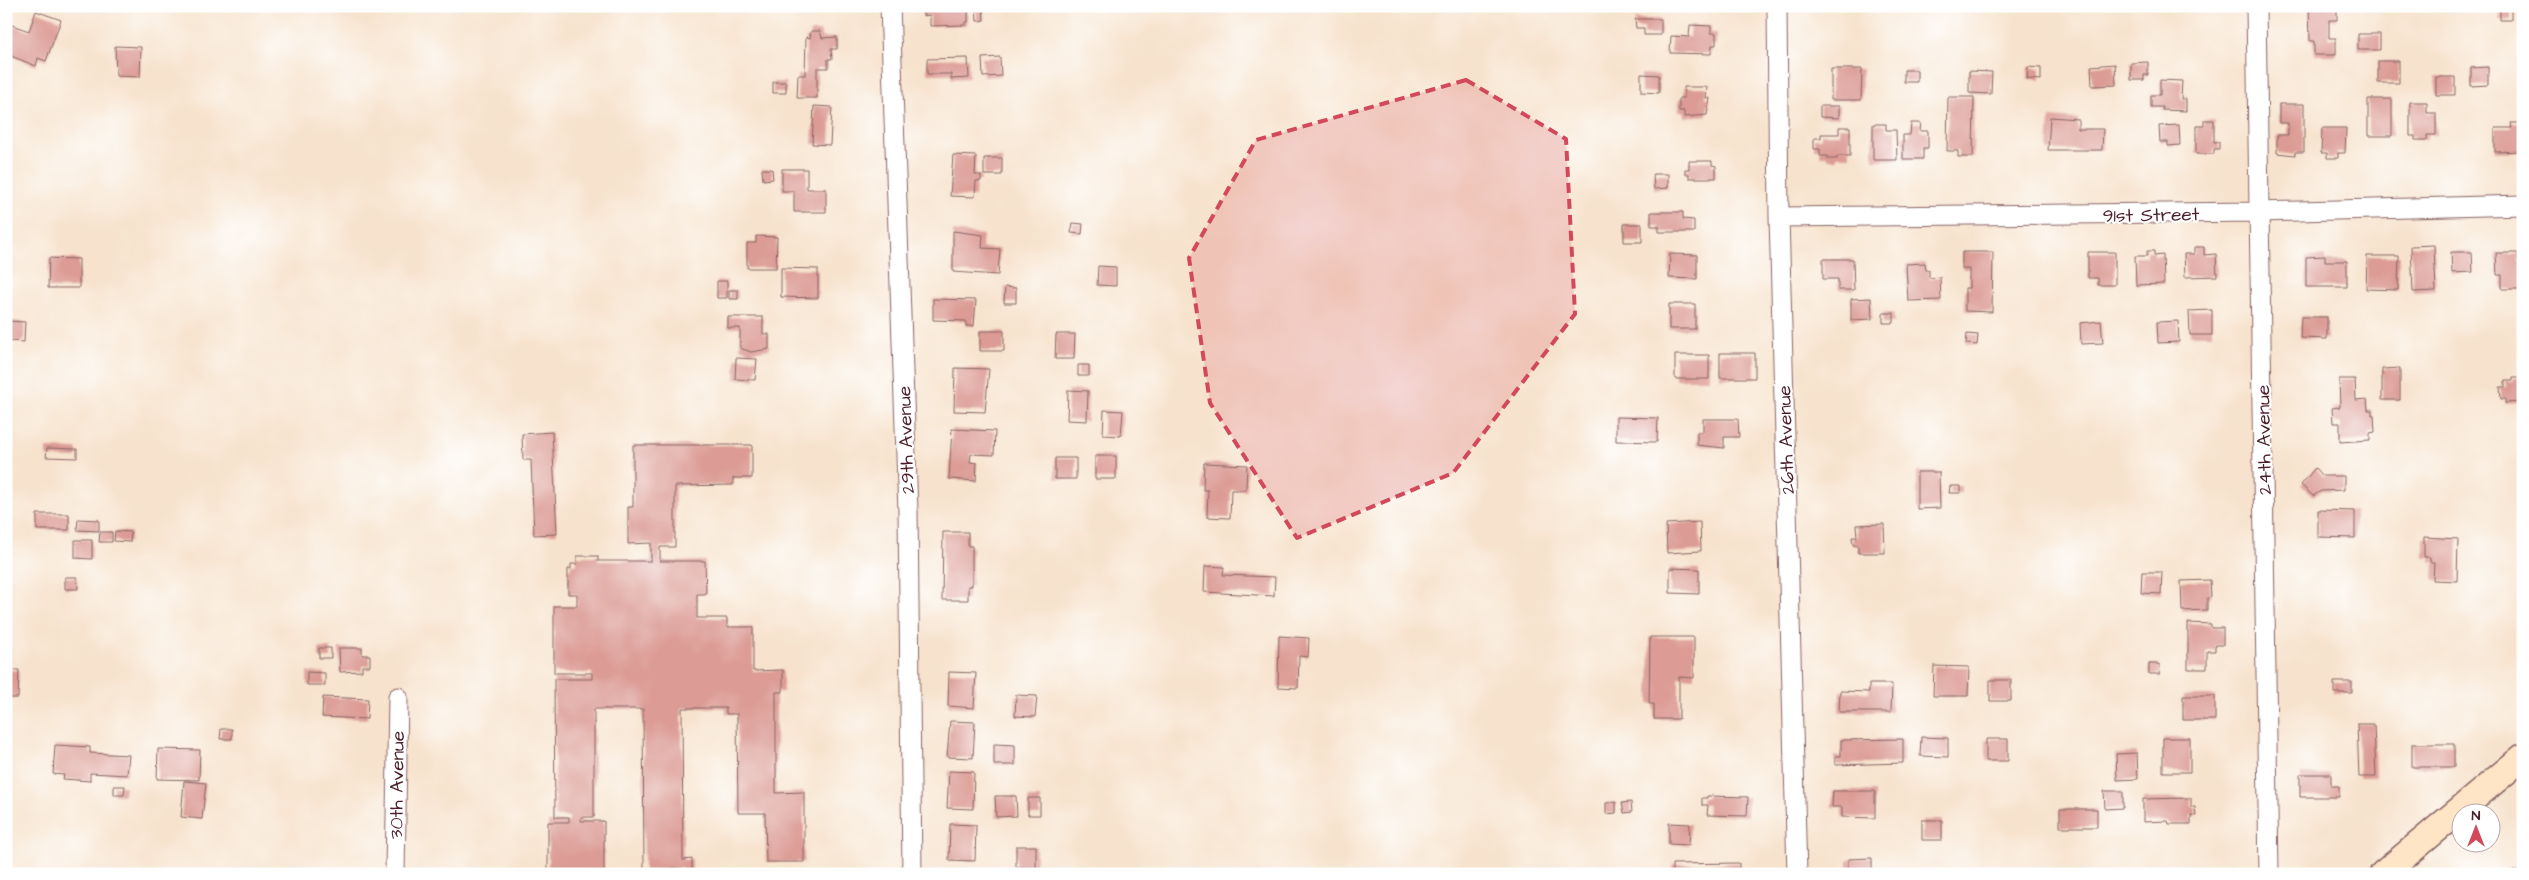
<svg xmlns="http://www.w3.org/2000/svg" width="2529" height="880" viewBox="0 0 2529 880" font-family="'Architects Daughter',sans-serif">
<style>
.building{fill:#dc9b94}
.lines{fill:none;stroke-linecap:round;stroke-linejoin:round}
.street-casing{stroke:#876464;stroke-width:21}
.secondary-casing{stroke:#876464;stroke-width:29}
.street{stroke:#fff;stroke-width:19}
.secondary{stroke:#fde5c5;stroke-width:26}
.marked{fill:#d1495b;fill-opacity:0.2;stroke:#d1495b;stroke-width:4;stroke-dasharray:10 6;stroke-linejoin:round}
.labels{text-anchor:middle;stroke-width:4.5;stroke-linejoin:round;paint-order:stroke}
.street-label{font-size:19px;fill:#4a1f2b;stroke:#fff}
</style>
<rect width="100%" height="100%" fill="#fff"/>
<filter id="ink" filterUnits="userSpaceOnUse"><feTurbulence type="fractalNoise" baseFrequency=".02" numOctaves="2"/><feDisplacementMap in="SourceGraphic" scale="10" xChannelSelector="R" yChannelSelector="G"/><feConvolveMatrix kernelMatrix="1 2 1 2 8 2 1 2 1" color-interpolation-filters="sRGB"/></filter>
<filter id="wash" filterUnits="userSpaceOnUse"><feTurbulence type="fractalNoise" baseFrequency=".0096" numOctaves="4" result="noise"/><feDisplacementMap in="SourceGraphic" scale="20" xChannelSelector="R" yChannelSelector="G"/><feGaussianBlur stdDeviation="1.12" result="paint"/><feColorMatrix in="noise" values="0 0 0 0 0 0 0 0 0 0 0 0 0 0 0 0 0 1.4 0 .05"/><feComposite in="paint" operator="in"/></filter>
<g filter="url(#wash)">
<rect width="100%" height="100%" fill="#f7e3cd"/>
<g id="blocks">
<!-- building -->
<path class="building" d="M923,6H968V22H966V25L930,26V15L923,16Z
M2309,6H2337V20H2329V38H2336V55H2314V41H2310Z
M976,7H983L984,20L977,21Z
M2500,9H2511V20H2500Z
M36,11L61,20L46,61L38,58L36,66L6,54V23L29,31Z
M1635,19H1661V35H1644V28H1636Z
M1690,25L1711,26V33H1716V45H1712L1711,54L1670,53L1671,36L1689,37Z
M811,31H820L822,38L837,37V49H831L832,59H828V68H817V98H797L798,75H805L806,37L810,38Z
M2358,34H2380V50H2358Z
M115,46L141,47L140,77L116,76Z
M1000,57L1001,76L983,77L982,58Z
M968,58L969,78L951,79V74H927V59Z
M2378,61H2399V83H2378Z
M2148,62V75H2144V80H2131V63Z
M2115,64L2116,85L2092,86L2091,66Z
M2028,67L2041,68V80L2027,79Z
M2488,67V85L2471,86V68Z
M1831,69H1862L1861,100H1831Z
M1904,70H1917V82H1904Z
M1969,71L1992,72L1991,94L1969,93Z
M1641,74L1659,75V93L1641,92Z
M2436,77H2455V95H2436Z
M2160,80L2182,81L2181,99H2186V111L2162,110L2163,107H2151V95H2160Z
M773,82H786V93H773Z
M1684,87H1707L1706,98H1710L1707,115L1684,117V111H1679V98H1684Z
M1948,97H1974L1973,157H1958V151H1947Z
M2368,99H2392V136H2368Z
M2410,102H2427V113H2436V135H2427V140H2415V136H2410Z
M2279,104H2304V152H2295V155L2277,153V135H2288V123H2279Z
M814,106L832,107L830,145L812,144Z
M1820,106H1839V118L1820,117Z
M2050,117L2078,119V129H2103L2102,150H2048Z
M2204,120H2214V142H2219V149H2214V154H2196V126H2204Z
M1911,123H1921L1920,131H1928V148H1923V159H1903V135H1910Z
M2511,123H2521L2523,151L2495,152V128H2512Z
M1873,124H1886V130H1896L1897,160H1873Z
M2179,125L2180,145L2168,146V142H2160L2159,126Z
M1839,127H1850V156H1837V159H1828V156H1820V149H1814V138H1821V134H1839Z
M2322,128H2346L2345,153H2338V158H2327V153H2321Z
M953,155L976,156L975,175H981V181H976L975,197L950,196Z
M984,158H1002V175H984Z
M1689,161H1712V165L1716,166V178H1689V174H1685V169H1689Z
M762,169H772L773,179L763,180Z
M782,169H807V189H826V212H794V191H782Z
M1653,174H1668V188L1654,189Z
M1651,212H1683V219L1694,220V232H1659V226H1651Z
M1073,223L1083,224L1082,234L1071,233Z
M1624,224H1642V242H1624Z
M953,231L983,235L982,248L1000,249L998,275L953,272Z
M756,236L777,237L776,268H747V243H756Z
M2434,245L2436,291L2413,292L2411,246Z
M2194,247H2204V255L2216,254L2217,276L2185,277L2184,254H2194Z
M2147,251H2154V256L2163,255L2164,284L2136,285L2135,256H2147Z
M1962,252H1993L1992,312L1965,311V288H1969V269H1962Z
M2088,252H2115V285H2098V278H2088Z
M2451,252H2472L2473,272L2452,273Z
M2496,253H2518V261H2523V289H2502V275H2497Z
M1670,254L1697,255V279L1669,278Z
M2325,256V261H2347V287H2306V257Z
M2367,256H2399L2398,290L2366,289Z
M49,258L79,259V288H48Z
M1823,259H1853L1854,290H1838V279H1823Z
M1925,263L1926,270H1929V278L1940,277L1941,300L1908,301L1906,264Z
M1098,266L1116,267V286L1097,285Z
M781,268L818,269V298L781,297Z
M717,281H727V298H717Z
M1005,287L1016,288V303H1004Z
M729,290H738V299H729Z
M1871,298L1872,319L1851,320V299Z
M933,299L976,300L974,326H966V321L933,320Z
M1669,304H1695V329H1669Z
M2212,310V335H2190L2189,311Z
M1883,313H1894V323H1883Z
M728,317H763V334H769V349L751,352L740,348V328H728Z
M2301,317H2327V339L2300,338Z
M9,321L25,322L24,342L8,341Z
M2101,321L2103,343L2081,344L2080,323Z
M2178,321L2179,342L2158,343L2157,322Z
M980,331H1004V351H980Z
M1056,334H1075L1074,359H1055Z
M1967,334L1978,335L1977,345L1966,344Z
M1720,353H1755V378H1720Z
M1675,355H1709V379H1675Z
M736,358L757,359L755,380L735,379Z
M1078,365H1089V376H1078Z
M955,368L989,369L985,412L954,411Z
M2400,368V400H2382V369Z
M2513,378H2523V402L2505,403V399H2501L2500,387H2505V381H2513Z
M2339,379H2355L2356,400L2367,399L2368,410H2372V415H2374L2375,432L2370,433V440L2340,442V423H2333L2332,408L2340,407Z
M1068,390L1088,391L1087,421L1067,420Z
M1104,410L1123,411L1121,436L1103,435Z
M1616,417L1658,418L1657,442L1616,441Z
M1703,419H1738L1739,437H1724V448L1697,445V432H1703Z
M952,429L995,431L994,455L971,454L970,462L977,463L976,481L949,479Z
M552,432L557,534L534,535L531,460H523L522,434Z
M633,445H752V478H733V485L675,486V547H660V561H705L706,594H697V618H727V627H753V671L783,670V692H776V793L804,792V862H766L765,813H738L737,714H726V708H682L683,860L692,859V874H682V868H671V871H644L643,709H594V817H581V821H604V874H548V822H569V817H555L554,679H592V673H554V606H577V594H568V569H571V564H577V556H598V561H651V543L628,544V507H633Z
M47,448L77,449V458L46,457Z
M1095,456H1116V479H1095Z
M1055,458H1076V479H1055Z
M1204,463L1247,465L1246,490H1231L1230,518L1207,517L1208,490H1203Z
M2315,468L2322,476H2344V490L2321,491L2313,496L2301,485Z
M1917,472H1939L1940,508L1917,509Z
M1950,486H1961V493H1949Z
M2318,510L2355,511V538L2318,537Z
M37,514H69V530H37Z
M78,519L99,520V531L77,530Z
M1700,522L1701,551L1667,553L1666,524Z
M1884,524L1885,553H1858V545H1853L1852,537H1857L1856,525Z
M115,531L131,532L130,542L114,541Z
M100,532H112V542H99Z
M943,532H968V546H972V586H968V600H942Z
M2424,537L2458,539L2457,581L2433,580L2434,562H2430V557H2424Z
M75,540H92V559L75,558Z
M1205,566L1224,567L1223,575L1275,577L1274,596L1204,592Z
M1670,568L1699,569V594L1670,593Z
M2142,572H2162L2161,594L2141,593Z
M65,577H77L78,589H65Z
M2210,580L2211,597L2207,598V610L2182,611L2181,581Z
M2521,581H2523V605H2521Z
M2188,623L2211,624V628H2223V645H2215V651H2207V669H2188Z
M1279,636L1309,638L1308,657L1299,656L1298,688L1278,687Z
M1650,637H1694V678L1679,677V719H1654V704H1649Z
M319,648H331V658H319Z
M339,648H362V655H370V666H362V671L340,672Z
M6,649H11L10,670H19L18,698H6Z
M2149,664H2159L2160,674H2149Z
M1934,666L1969,667L1968,696H1933Z
M307,672L325,673V685H307Z
M949,672L976,673L974,708L948,706Z
M1990,680H2011V701H1990Z
M2334,682H2352V693H2334Z
M1869,684H1892L1891,712H1839L1840,691L1869,692Z
M1016,695L1037,696L1035,717L1015,716Z
M2183,696H2215V720H2183Z
M323,697L368,699L367,719L322,717Z
M950,721L975,722L973,758L947,757Z
M2357,724H2374L2376,777H2359Z
M221,729H232V739H220Z
M1921,737L1948,738V757L1920,756Z
M2163,738H2190V772H2163Z
M1903,739V763L1835,765V756H1841V740Z
M1986,739H2008V761H1986Z
M994,744L1015,745V765H994Z
M2412,744H2454V767H2412Z
M55,745L90,747V753L129,755L127,775L90,773V781L63,779L64,775L53,774Z
M158,749L200,750L199,780L157,779Z
M2137,753L2138,779L2117,780L2116,754Z
M949,771L974,772L973,809L947,808Z
M2300,774H2331V786H2339V797H2300Z
M184,781L206,783L202,819L181,817Z
M114,786H125L124,795H114Z
M1833,791H1875V818L1842,817V807H1832Z
M2104,791H2123V808L2105,809Z
M995,796H1016L1017,816L996,817Z
M1707,796L1748,797L1747,816L1707,815L1708,805H1702V798H1707Z
M1028,798H1040V815H1028Z
M2191,798V807H2195L2196,816L2191,815V824H2169L2168,821L2143,822V799Z
M1616,802V813L1606,814V803Z
M1631,802L1632,812L1624,813L1622,803Z
M2060,809H2097V827H2060Z
M1922,820H1942V840H1922Z
M1669,823L1690,824L1689,845L1669,844Z
M950,824L976,825L975,861L949,860Z
M1016,846H1036V868L1016,867Z
M1872,858V870H1865V874H1848V859Z
M1739,863V874H1672V864Z
M2513,870L2523,871V874H2513Z"/>
</g>
</g>
<g filter="url(#ink)">
<use href="#blocks" fill-opacity="0" stroke="#876464" stroke-width="1"/>
<g class="lines">
<!-- street casing -->
<g class="street-casing">
<path id="street" d="M890,6L908,511L912,874
M1777,6L1779,217L1797,874
M2256,6L2269,874
M1779,217L2258,212L2523,205
M395,874L398,697"/>
</g>
<!-- secondary casing -->
<g class="secondary-casing">
<path id="secondary" d="M2383,874L2523,757"/>
</g>
<!-- street -->
<use href="#street" class="street"/>
<!-- secondary -->
<use href="#secondary" class="secondary"/>
</g>
</g>
<!-- marked area -->
<path class="marked" d="M1466,80L1566,139L1575,314L1453,473L1297,538L1210,403L1189,258L1256,140Z"/>
<g class="labels">
<!-- street labels -->
<g class="street-label">
<text transform="translate(2151 214) rotate(-1)" y="7">91st Street</text>
<text transform="translate(905 440) rotate(-92)" y="7">29th Avenue</text>
<text transform="translate(1785 440) rotate(-92)" y="7">26th Avenue</text>
<text transform="translate(2263 440) rotate(-91)" y="7">24th Avenue</text>
<text transform="translate(396 785) rotate(-89)" y="7">30th Avenue</text>
</g>
</g>
<!-- margin -->
<rect width="2529" height="880" fill="none" stroke="#fff" stroke-width="25"/>
<!-- north arrow -->
<g transform="translate(2476 828)"><circle r="24" fill="#ffffff" stroke="#b7a5aa"/>
<path d="M0-4L9 19L0 12L-9 19Z" fill="#d1495b"/>
<text y="-8" font-size="14" font-weight="bold" text-anchor="middle" fill="#4a1f2b">N</text>
</g>
</svg>
